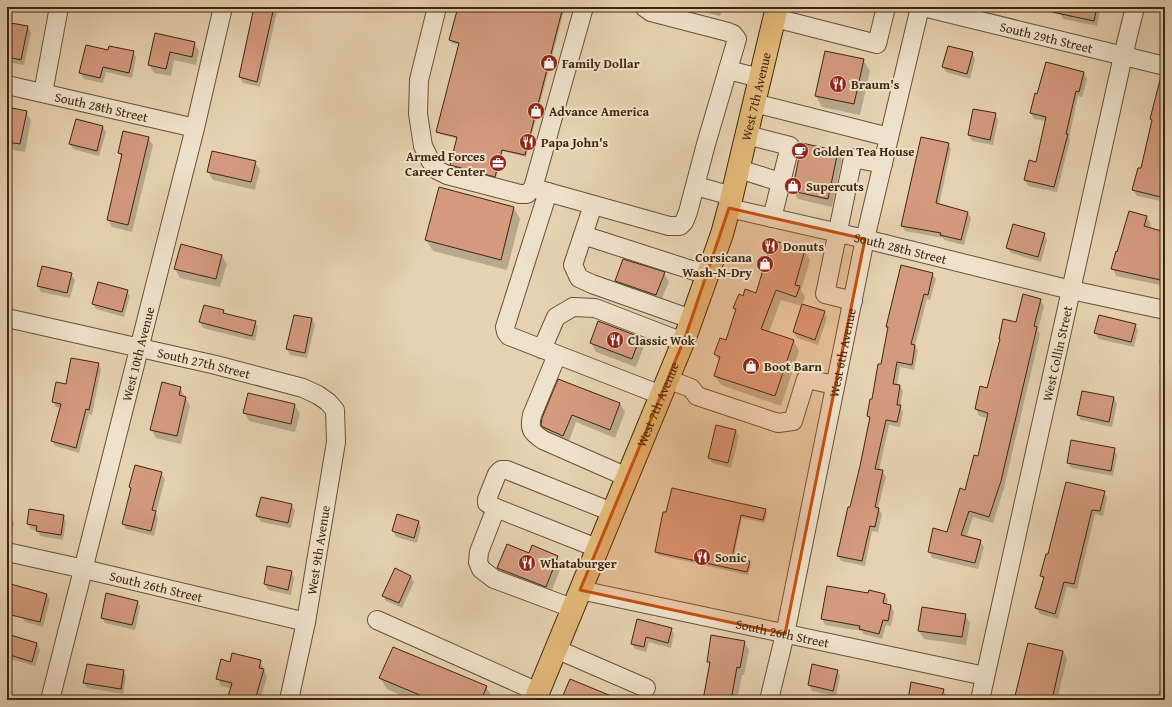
<svg xmlns="http://www.w3.org/2000/svg" width="1172" height="707" viewBox="0 0 1172 707" font-family="'Gentium Book Plus',serif">
<style>
.shadow{fill:#0003}
.building{fill:#d49a7e;stroke:#3e260d}
.lines{fill:none;stroke-linecap:round;stroke-linejoin:round}
.minor-casing{stroke:#685136;stroke-width:20}
.major-casing{stroke:#3e260d;stroke-width:24}
.minor{stroke:#efe2cc;stroke-width:18}
.major{stroke:#e3b978;stroke-width:22}
.marked{fill:#c64f0c;fill-opacity:0.2;stroke:#c64f0c;stroke-width:3;stroke-linejoin:round}
.labels{text-anchor:middle;stroke-width:4;stroke-linejoin:round;paint-order:stroke}
.street-label{font-size:13px;fill:#3e260d;stroke:#efe2cc}
.poi-label{font-size:13px;font-weight:bold;fill:#3e260d;stroke:#efe2cc;text-anchor:start}
</style>
<rect width="100%" height="100%" fill="#e6d2b1"/>
<filter id="stains"><feTurbulence type="fractalNoise" baseFrequency=".005" numOctaves="4"/><feColorMatrix values="0 0 0 0 .2 0 0 0 0 .09 0 0 0 0 .02 0 0 0 .5 -.17"/></filter>
<radialGradient id="worn" r=".72"><stop offset=".6" stop-color="#630" stop-opacity="0"/><stop offset="1" stop-color="#630" stop-opacity=".3"/></radialGradient>
<!-- shadow -->
<path class="shadow" d="M255,7H278L260,87L243,83L240,77Z
M459,7H565L526,157L503,151L496,178L453,167L452,165L458,139L439,134L437,132L460,45L452,43L450,40Z
M685,7H723L720,16Z
M1062,7H1101L1097,26L1063,19L1060,13Z
M28,27L31,33L24,65L8,62L7,31L10,32Z
M156,35L194,43L199,51L196,65L174,60L171,76L154,73L149,65Z
M108,51L133,52L136,57L132,78L106,72L103,83L84,79L80,73Z
M972,53L975,59L970,79L946,72L943,67Z
M863,60L870,71L860,115L822,107L816,96Z
M1047,63L1084,73L1087,79L1082,97L1078,96L1069,138L1070,140L1057,192L1028,186L1025,180L1036,163L1046,121L1034,119L1031,113Z
M7,108L26,112L31,120L25,152L13,150L8,141L10,135H7Z
M995,114L998,119L993,145L972,141L969,135Z
M103,127L106,132L99,156L73,149L70,144Z
M148,138L153,145L132,232L112,227L108,219L122,158L119,152Z
M948,144L951,149L939,205L968,213L971,218L964,245L944,240L943,238L905,231L902,226Z
M838,152L842,160L832,207L798,199L793,191Z
M255,162L260,170L255,190L213,180L208,172Z
M1165,175V202L1137,196L1133,190Z
M514,208L520,219L507,270L433,251L426,240Z
M1147,217L1151,224L1149,229L1165,233V286L1116,276L1113,269L1118,253Z
M1044,234L1047,240L1041,262L1011,253L1007,248Z
M182,245L222,256L227,264L220,287L180,278L175,269Z
M804,250L810,260L801,290L805,297L802,305L824,312L827,318L818,345L797,338L794,332L802,306L781,300L769,332L794,341L799,351L781,406L721,385L715,376L720,362L715,354L727,341L736,312L734,308L743,297L756,294Z
M664,273L669,282L660,303L621,289L616,281Z
M71,274L75,280L70,298L41,292L38,286Z
M932,274L936,279L930,300L927,299L915,346L918,351L914,370L900,367L897,385L900,386L903,391L900,407L903,412L900,427L889,425L879,471H882L886,477L878,508L882,514L878,532L872,531L865,566L841,561L838,556L851,508L870,421L868,416L882,365L889,329L887,326Z
M127,291L130,296L124,317L96,309L93,304Z
M1040,300L1044,306L1038,330L1040,334L1004,488L993,523L973,517L966,538L980,541L984,547L978,569L932,558L929,551L948,533L966,491L979,457L988,418L979,416L976,409L987,389L1017,324Z
M223,311L225,314L255,322L258,327L255,341L203,328L200,322Z
M295,316L312,319L315,325L307,358L290,355L287,349Z
M598,322L639,337L644,346L636,367L596,352L591,343Z
M1135,325L1138,330L1134,347L1099,339L1095,333Z
M1165,338V369L1162,368L1159,362Z
M98,364L101,369L92,415L89,414L79,453L55,446L52,441L61,408L56,407L53,402L67,385Z
M559,380L620,404L625,412L615,438L576,422L568,444L547,434L542,425Z
M180,388L190,406L181,444L156,438L152,430Z
M1114,398L1117,404L1112,427L1081,420L1078,415Z
M295,405L300,414L295,432L249,421L244,412Z
M736,431L739,436L731,468L712,463L709,458Z
M1114,449L1117,455L1113,476L1071,468L1068,462Z
M161,473L165,479L156,513L158,518L154,536L126,529L123,523L132,490L130,487Z
M1104,492L1107,498L1103,516L1095,514L1077,589L1067,587L1058,619L1040,614L1036,608L1044,580L1041,576L1049,555Z
M291,505L295,510L291,528L261,522L257,516Z
M765,510L767,513L765,523L742,518L733,559L749,562L751,565L748,575L658,555L656,552L664,513Z
M63,516L66,522L63,540L40,536L37,530L31,529L28,524Z
M7,517L11,518L14,523L10,540L7,539Z
M418,521L421,527L417,543L396,537L393,531Z
M529,554L557,557L562,565L550,595L503,576L498,568Z
M268,567L291,572L294,578L291,595L268,590L265,584Z
M395,570L411,577L414,582L402,608L386,601L383,595Z
M7,578L10,579L13,586L47,595L50,600L43,627L25,622L22,617L7,607Z
M827,587L869,594H885L888,600L886,605L891,606L894,612L891,626L886,625L882,639L863,634L862,631L825,625L822,619Z
M137,601L140,607L135,630L105,623L102,618Z
M965,615L970,623L966,645L924,639L919,631Z
M637,621L671,629L674,634L671,648L649,642L646,652L635,649L632,644Z
M7,638L37,644L40,650L35,666L7,658Z
M744,642L749,650L744,675H742L737,700H704L710,666L708,661Z
M1063,651L1067,659L1057,700H1014Z
M260,661L267,677L260,700H228L231,688L221,686L218,679L231,663Z
M123,671L126,677L123,694L87,688L84,683Z
M837,671L840,676L836,696L812,691L809,685Z
M1165,673V700H1157L1159,692Z
M380,678L486,687L493,698L492,700H412L387,689Z
M943,690L946,695L945,700H909Z"/>
<!-- building -->
<path class="building" d="M254,7H274L257,82L239,77Z
M458,7H563L525,155L502,150L495,177L450,165L457,137L436,132L459,43L449,40Z
M1053,7H1097L1094,21L1052,12Z
M11,23L28,26L21,60L7,57V41Z
M155,33L195,42L192,57L170,52L166,69L148,65Z
M86,45L108,50L109,46L134,51L129,73L103,67L100,78L79,73Z
M948,46L973,52L967,74L942,67Z
M825,51L864,59L854,104L815,96Z
M1046,62L1084,72L1079,92L1076,91L1066,134H1068L1054,187L1024,180L1029,160L1036,162L1046,117L1030,113L1035,93L1037,94Z
M1161,76H1165V198L1132,190L1138,168H1141L1152,120L1150,119Z
M7,107L27,111L20,144L7,142L10,129L7,128Z
M973,109L996,113L990,140L968,135Z
M76,119L103,126L97,151L69,144Z
M123,131L149,137L128,225L107,220L122,154L118,153Z
M921,137L949,143L936,203L968,212L961,240L940,235L941,233L901,226Z
M802,143L838,151L828,199L792,191Z
M212,151L256,161L251,182L207,172Z
M439,187L514,207L501,260L425,240Z
M1129,211L1147,216L1144,226L1165,232V281L1111,269L1116,251L1117,252Z
M1013,224L1045,233L1038,257L1006,248Z
M772,240L805,250L795,285L800,286L796,297L776,290L761,329L794,340L775,396L714,376L720,357L714,354L720,338L726,340L736,309L733,308L739,294L743,296L745,289L756,293Z
M181,244L222,255L216,279L174,269Z
M623,259L665,272L656,295L615,281Z
M901,265L933,273L928,295L924,294L911,344L915,345L912,365L897,362L893,384L900,385L897,405H901L897,422L886,420L875,469L883,470L875,507L879,508L875,527L870,526L862,561L837,556L848,507H850L860,466L870,417L867,416L870,399H872L878,364H881L888,327H886Z
M42,266L72,273L67,293L37,286Z
M98,282L128,290L122,312L92,304Z
M1023,294L1041,299L1034,326L1037,327L1001,481L989,517L969,511L961,535L981,540L975,563L928,552L933,528L947,532L960,488L965,490L974,455L978,456L988,413L975,409L980,386L987,388L1000,339H999L1003,319L1016,322Z
M802,304L825,311L815,340L793,332Z
M204,305L224,310L223,313L256,321L252,336L199,322Z
M294,315L312,318L305,353L286,349Z
M1099,315L1136,324L1131,342L1094,333Z
M598,321L640,337L632,359L590,343Z
M71,358L99,363L89,410L86,409L76,448L51,441L61,404L52,402L56,382L66,384Z
M558,379L620,403L610,430L572,415L563,436L543,427L541,425L542,418Z
M162,382L181,387L179,395L186,397L177,436L150,430Z
M1082,391L1114,397L1109,422L1077,415Z
M248,393L295,404L291,424L243,413Z
M716,425L736,430L728,463L708,458Z
M1071,440L1115,448L1111,471L1067,463Z
M135,465L162,472L152,510L156,511L151,531L122,524L131,488L129,487Z
M1066,482L1105,491L1100,511L1092,510L1074,584L1064,582L1055,614L1035,608L1044,577L1040,576L1046,554H1048Z
M672,488L766,509L763,520L741,515L732,558L750,561L747,572L655,552L663,512H666Z
M261,497L292,504L288,523L256,516Z
M29,509L64,515L61,535L36,531L37,526L27,524Z
M397,514L419,521L414,538L392,531Z
M507,544L529,553L532,545L558,556L546,587L497,568Z
M267,566L292,571L288,590L264,584Z
M395,568L411,576L399,603L382,596Z
M7,583L47,594L40,622L7,614Z
M827,586L868,593L869,590L885,594L883,603L891,605L888,621L883,620L879,634L859,629L860,626L821,619Z
M106,593L138,601L132,625L101,618Z
M922,607L966,614L962,637L918,631Z
M637,619L672,628L668,643L646,637L644,647L631,644Z
M7,634L37,643L32,662L7,654Z
M711,635L745,641L740,668L737,667L731,700H703L710,662H707Z
M1028,643L1063,651L1052,700H1014Z
M393,647L487,686L481,700H421L422,696L379,678Z
M232,653L261,660L259,668L264,669L255,700H227L232,683L216,679L221,659L230,662Z
M87,664L124,670L121,689L83,683Z
M812,664L838,670L833,691L808,685Z
M570,679L621,700H561Z
M911,682L944,689L941,700H908Z"/>
<g class="lines">
<!-- minor casing -->
<g class="minor-casing">
<g id="minor">
<path d="M437,7L419,80L418,114L423,146L430,160L437,170L447,175L520,194H527L533,188"/>
<path d="M584,7L533,188L669,226H680L684,222L688,212L706,144L737,39L733,34L728,32L651,12L644,7"/>
<path id="s1" d="M923,7L1165,66"/>
<path d="M775,18L877,44L886,7"/>
<path d="M728,70L760,78"/>
<path id="s2" d="M7,85L195,128"/>
<path d="M43,93L59,7"/>
<path d="M754,103L889,137"/>
<path d="M747,135L790,146L772,218"/>
<path d="M739,169L780,182"/>
<path d="M696,186L732,196"/>
<path d="M548,192L505,327L506,332L509,336L661,395"/>
<path id="s3" d="M729,208L865,239L1071,290L1165,310"/>
<path d="M583,235L593,205"/>
<path d="M853,301L825,294L853,158L883,164"/>
<path id="s4" d="M7,318L216,365L303,388L318,395L328,402L335,410L336,442L306,622L289,700"/>
<path d="M691,319L592,284L579,278L573,265L583,235L707,275"/>
<path d="M542,349L556,317L573,307L595,308L683,342"/>
<path d="M557,355L532,415C529,429 531,432 543,440L627,477"/>
<path d="M667,379L691,388L697,396L778,423L793,421L806,379L835,385"/>
<path d="M496,508L479,552L478,562L481,569L494,579L572,608"/>
<path d="M597,548L496,508L487,503V499L497,474L501,470H507L612,512"/>
<path id="s5" d="M7,552L84,569L306,622"/>
<path id="s6" d="M580,590L985,676"/>
<path d="M377,620L538,692"/>
<path d="M556,649L646,688"/>
<path id="s7" d="M50,700L195,128L223,7"/>
<path id="s8" d="M769,700L785,634L865,239L920,7"/>
<path id="s9" d="M980,700L1123,56L1135,7"/>
</g>
</g>
<!-- major casing -->
<g class="major-casing">
<g id="major">
<path id="s10" d="M535,700L686,335L722,234L729,208L777,7"/>
</g>
</g>
<!-- minor -->
<use href="#minor" class="minor"/>
<!-- major -->
<use href="#major" class="major"/>
</g>
<!-- marked area -->
<path class="marked" d="M729,208L865,239L785,634L580,590L686,335Z"/>
<!-- icons -->
<defs>
<g id="shop-disc" transform="scale(0.9)"><circle r="9.5" fill="#8f2418" stroke="#efe2cc"/><path d="M-5-2.5h2.3a2.7 3.5 0 0 1 5.4 0H5L5.5 6h-11ZM-1.5-2.5h3a1.5 2.3 0 0 0-3 0Z" fill="#fff"/></g>
<g id="restaurant-disc" transform="scale(0.9)"><circle r="9.5" fill="#8f2418" stroke="#efe2cc"/><path d="M-5-6h1v4h1v-4h1v4h1v-4h1v5L-1.5 .5V6h-2V.5L-5-1ZM5-6V6H3V1.5H1.5Q1.5-4 5-6Z" fill="#fff"/></g>
<g id="cafe-disc" transform="scale(0.9)"><circle r="9.5" fill="#8f2418" stroke="#efe2cc"/><path d="M-5.5-4.5H6V0H3Q3 3.5 0 3.5H-2.5Q-5.5 3.5-5.5 0ZM3-3.2v2h1.7v-2ZM-6 4.5H4V6H-6Z" fill="#fff"/></g>
<g id="office-disc" transform="scale(0.9)"><circle r="9.5" fill="#8f2418" stroke="#efe2cc"/><path d="M-6-3h4V-5.5h4V-3h4V5H-6ZM-1-4.5V-3h2v-1.5ZM-6 0V1H6V0Z" fill="#fff"/></g>
</defs>
<g fill-rule="evenodd">
<use href="#shop-disc" x="549" y="63"/>
<use href="#restaurant-disc" x="838" y="84"/>
<use href="#shop-disc" x="536" y="111"/>
<use href="#restaurant-disc" x="528" y="142"/>
<use href="#cafe-disc" x="800" y="151"/>
<use href="#office-disc" x="498" y="163"/>
<use href="#shop-disc" x="793" y="186"/>
<use href="#restaurant-disc" x="770" y="246"/>
<use href="#shop-disc" x="765" y="264"/>
<use href="#restaurant-disc" x="615" y="340"/>
<use href="#shop-disc" x="751" y="366"/>
<use href="#restaurant-disc" x="702" y="557"/>
<use href="#restaurant-disc" x="527" y="563"/>
</g>
<g class="labels">
<!-- street labels -->
<g class="street-label">
<text dy="5" stroke="none"><textPath href="#s1" startOffset="127">South 29th Street</textPath></text>
<text dy="5" stroke="none"><textPath href="#s10" startOffset="644">West 7th Avenue</textPath></text>
<text dy="5" stroke="none"><textPath href="#s2" startOffset="97">South 28th Street</textPath></text>
<text dy="5" stroke="none"><textPath href="#s3" startOffset="176">South 28th Street</textPath></text>
<text dy="5" stroke="none"><textPath href="#s8" startOffset="355">West 6th Avenue</textPath></text>
<text dy="5" stroke="none"><textPath href="#s9" startOffset="355">West Collin Street</textPath></text>
<text dy="5" stroke="none"><textPath href="#s7" startOffset="357">West 10th Avenue</textPath></text>
<text dy="5" stroke="none"><textPath href="#s4" startOffset="202">South 27th Street</textPath></text>
<text dy="5" stroke="none"><textPath href="#s10" startOffset="320">West 7th Avenue</textPath></text>
<text transform="translate(318 550) rotate(-81)" y="5">West 9th Avenue</text>
<text dy="5" stroke="none"><textPath href="#s5" startOffset="153">South 26th Street</textPath></text>
<text dy="5" stroke="none"><textPath href="#s6" startOffset="207">South 26th Street</textPath></text>
</g>
<!-- poi labels -->
<g class="poi-label">
<text x="562" y="68">Family Dollar</text>
<text x="851" y="89">Braum's</text>
<text x="549" y="116">Advance America</text>
<text x="541" y="147">Papa John's</text>
<text x="813" y="156">Golden Tea House</text>
<text x="485" y="161" text-anchor="end">Armed Forces<tspan x="485" dy="15">Career Center</tspan></text>
<text x="806" y="191">Supercuts</text>
<text x="783" y="251">Donuts</text>
<text x="752" y="262" text-anchor="end">Corsicana<tspan x="752" dy="15">Wash-N-Dry</tspan></text>
<text x="628" y="345">Classic Wok</text>
<text x="764" y="371">Boot Barn</text>
<text x="715" y="562">Sonic</text>
<text x="540" y="568">Whataburger</text>
</g>
</g>
<!-- margin -->
<rect width="1172" height="707" fill="none" stroke="#e6d2b1" stroke-width="24"/>
<rect x="8" y="8" width="1156" height="691" fill="none" stroke="#3e260d" stroke-width="2"/>
<rect x="12" y="12" width="1148" height="683" fill="none" stroke="#3e260d"/>
<rect width="100%" height="100%" filter="url(#stains)"/>
<rect width="100%" height="100%" fill="url(#worn)"/>
</svg>
